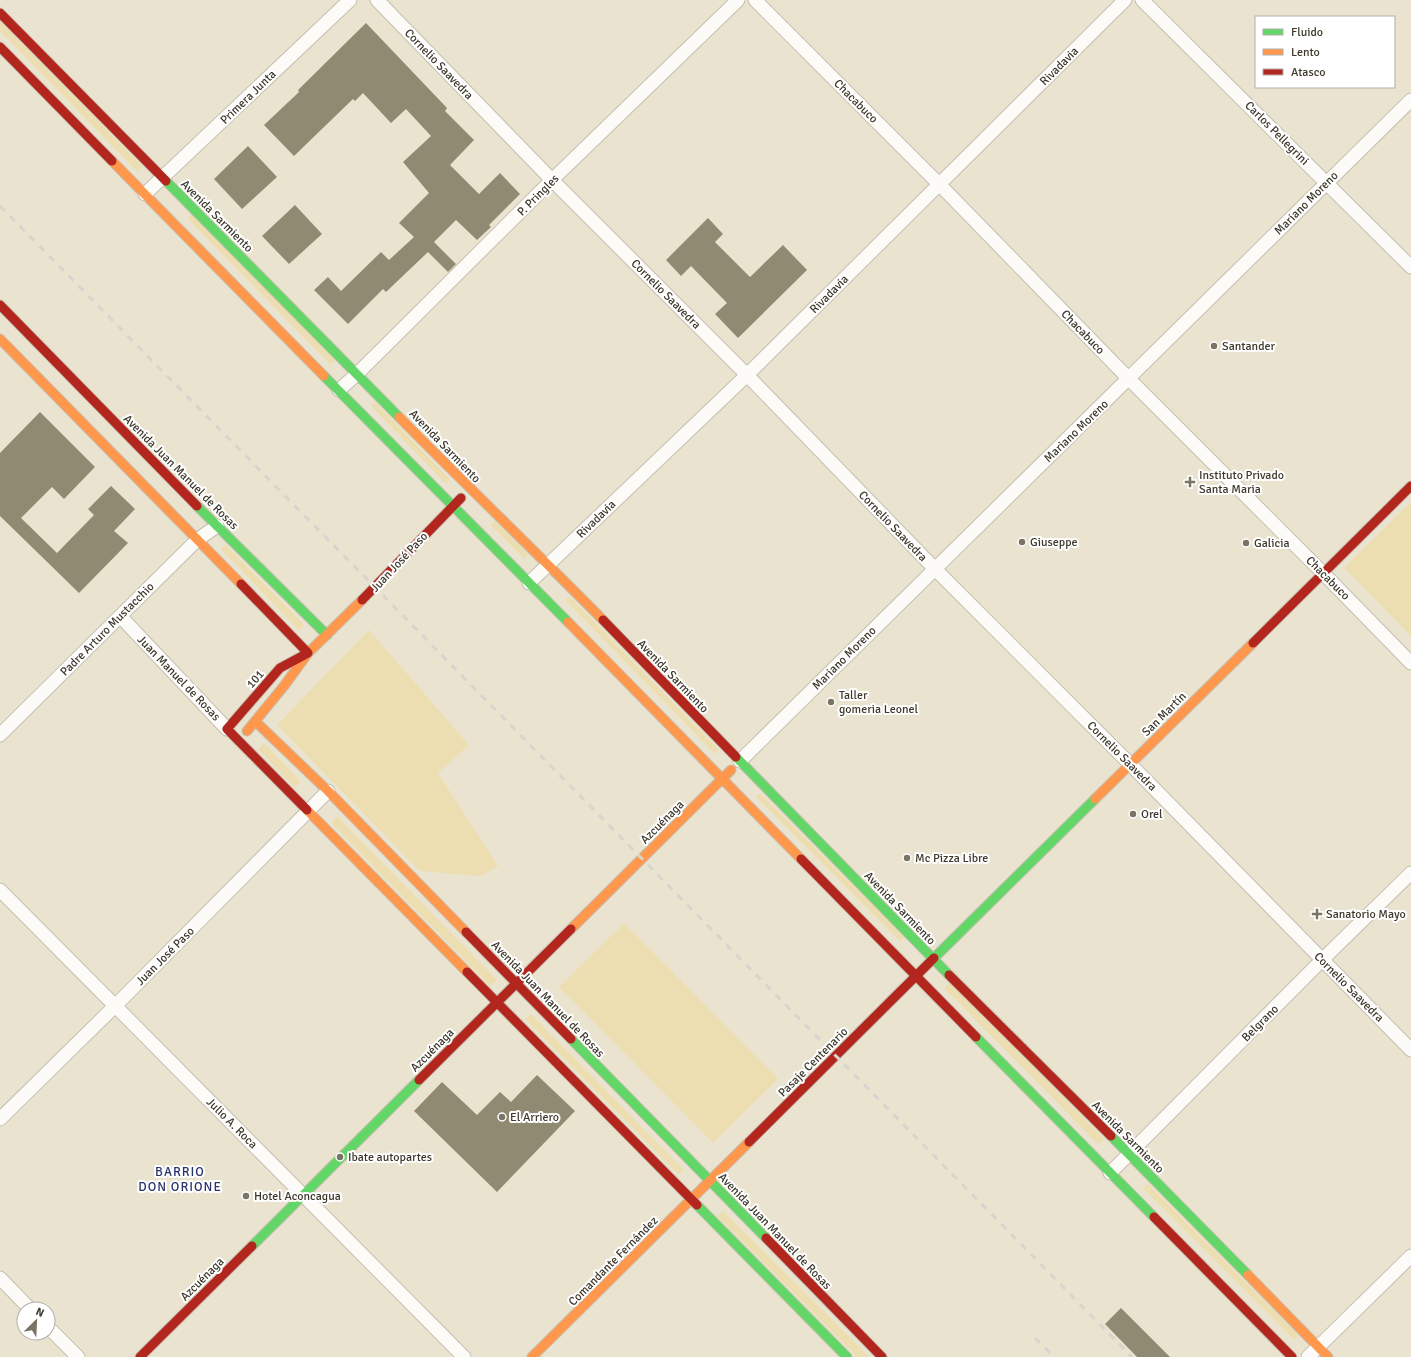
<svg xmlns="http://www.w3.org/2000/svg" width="1411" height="1357" viewBox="0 0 1411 1357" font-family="Signika,sans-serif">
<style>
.green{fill:#eddeb2}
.building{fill:#918a72}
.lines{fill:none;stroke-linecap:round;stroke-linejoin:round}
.street-casing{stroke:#c5bfb0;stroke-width:15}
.fast-casing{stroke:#c5bfb0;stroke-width:11}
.slow-casing{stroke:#c5bfb0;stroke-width:11}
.jam-casing{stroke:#c5bfb0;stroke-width:11}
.street{stroke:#fcfbf8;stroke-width:13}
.fast{stroke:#63d668;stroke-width:9}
.slow{stroke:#ff974d;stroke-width:9}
.jam{stroke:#b3261e;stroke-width:9}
.rail{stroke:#d6d5ce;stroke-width:3;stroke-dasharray:7 7;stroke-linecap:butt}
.poi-dot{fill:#7a7465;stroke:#fff;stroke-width:1.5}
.labels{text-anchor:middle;stroke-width:4;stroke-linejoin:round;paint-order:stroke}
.street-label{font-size:12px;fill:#3d382b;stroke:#fff}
.poi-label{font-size:12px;fill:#3d382b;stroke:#fff;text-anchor:start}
.neighbourhood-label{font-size:13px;letter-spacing:1px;fill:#28336c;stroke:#fff}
</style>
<rect width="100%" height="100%" fill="#eae3d0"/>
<!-- green -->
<path class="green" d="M0,21L142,166L137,171L0,31Z
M192,214L335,360L331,365L187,218Z
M375,402L450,479L446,484L371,406Z
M1411,502V636L1344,568Z
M495,521L529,555L524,559L491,525Z
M225,544L304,625L299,630L221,549Z
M569,596L719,750L715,754L565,600Z
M369,630L469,745L438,773L498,866L480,876L420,871L277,725Z
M264,743L301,782L295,787L258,749Z
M760,793L905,937L900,941L756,797Z
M337,816L497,980L490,986L331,823Z
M624,923L778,1079L713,1143L559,987Z
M950,983L1104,1139L1098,1144L944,988Z
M531,1014L684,1170L679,1175L525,1019Z
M1148,1184L1299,1336L1294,1340L1143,1188Z
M723,1211L869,1357H857L717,1216Z"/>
<!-- building -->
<path class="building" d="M366,23L447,108L445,111L474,140L450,165L479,194L500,173L520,194L489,225L491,227L477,240L456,220L434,242L456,264L448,272L428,252L386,292L383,289L348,324L314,290L328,277L341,291L381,252L389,260L414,237L399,223L429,193L403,162L431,136L406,109L391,123L363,93L355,101L353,99L294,156L264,125L299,92L298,90Z
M248,146L277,177L242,209L214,179Z
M295,205L322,234L289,264L262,236Z
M708,218L723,234L715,242L750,277L783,245L807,270L738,338L715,314L727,303L691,266L681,276L666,260Z
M40,412L95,467L64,499L52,487L21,518L57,553L94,515L88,509L111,486L135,509L114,531L128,543L79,593L0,516V453Z
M537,1075L575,1111L497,1192L414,1111L442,1082L477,1115L500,1092L511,1102Z
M1121,1308L1170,1357H1137L1105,1324Z"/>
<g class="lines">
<!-- street casing -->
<g class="street-casing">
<path id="street" d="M377,0L552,180L747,375L935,569L1130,764L1411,1050
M755,0L940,185L1129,379L1323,573L1411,663
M1142,0L1411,267
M145,194L350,0
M339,390L357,374L552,180L738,0
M529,583L747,375L1125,0
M120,616L227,729
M0,735L197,540L217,526
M740,761L1411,100
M0,890L464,1357
M0,1119L115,1006L328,791
M1110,1173L1322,960L1411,873
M0,1278L30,1309
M48,1327L78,1357
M1308,1357L1411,1256"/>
</g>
<!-- fast casing -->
<g class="fast-casing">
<path id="fast" d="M166,181L399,417
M324,376L568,622
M197,506L327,635
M736,757L949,975
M934,958L1095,799
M976,1037L1154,1217
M571,1039L766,1238
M1111,1136L1248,1275
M697,1205L847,1357
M252,1246L419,1080"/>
</g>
<!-- slow casing -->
<g class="slow-casing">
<path id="slow" d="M112,161L324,376
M0,339L241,584
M399,417C466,485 536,552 603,620
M568,622L801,859
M255,721L328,791L466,932
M247,731L284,686L308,653L362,600
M1095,799L1253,643
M307,810L467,972
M571,929L731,770
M1248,1275L1328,1357
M532,1357L749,1142"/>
</g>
<!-- jam casing -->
<g class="jam-casing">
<path id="jam" d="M0,13L166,181
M0,47L112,161
M0,305L197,506
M241,584L308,653
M362,600L461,498
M603,620L736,757
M1253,643L1411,486
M307,810L227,729L280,668L308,653
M801,859L976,1037
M466,932L571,1039
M467,972L697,1205
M949,975L1111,1136
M419,1080L571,929
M749,1142L934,958
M1154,1217L1292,1357
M766,1238L882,1357
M140,1357L252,1246"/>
</g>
<!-- street -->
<use href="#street" class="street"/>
<!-- fast -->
<use href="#fast" class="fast"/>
<!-- slow -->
<use href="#slow" class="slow"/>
<!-- jam -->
<use href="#jam" class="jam"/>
<!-- rail -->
<path class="rail" d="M0,206L1132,1357
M1035,1338L1054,1357"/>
</g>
<!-- markers -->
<g class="poi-dot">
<circle cx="1214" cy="346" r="4"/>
<path d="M1188 476h4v4h4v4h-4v4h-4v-4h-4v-4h4z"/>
<circle cx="1022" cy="542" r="4"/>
<circle cx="1246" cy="543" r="4"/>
<circle cx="831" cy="702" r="4"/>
<circle cx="1133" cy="814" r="4"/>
<circle cx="907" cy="858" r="4"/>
<path d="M1315 908h4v4h4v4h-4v4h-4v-4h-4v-4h4z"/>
<circle cx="502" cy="1117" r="4"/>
<circle cx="340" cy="1157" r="4"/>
<circle cx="246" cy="1196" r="4"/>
</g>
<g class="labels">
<!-- street labels -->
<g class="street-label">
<text transform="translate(439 64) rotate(46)" y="4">Cornelio Saavedra</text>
<text transform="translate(1059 66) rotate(-45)" y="4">Rivadavia</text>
<text transform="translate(248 97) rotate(-44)" y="4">Primera Junta</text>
<text transform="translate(856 101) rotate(45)" y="4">Chacabuco</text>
<text transform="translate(1277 133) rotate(45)" y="4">Carlos Pellegrini</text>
<text transform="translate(538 195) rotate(-45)" y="4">P. Pringles</text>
<text transform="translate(1306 203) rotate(-45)" y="4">Mariano Moreno</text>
<text transform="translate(217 216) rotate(45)" y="4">Avenida Sarmiento</text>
<text transform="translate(666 294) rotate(45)" y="4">Cornelio Saavedra</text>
<text transform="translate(829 294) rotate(-45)" y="4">Rivadavia</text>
<text transform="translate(1083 332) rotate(46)" y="4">Chacabuco</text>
<text transform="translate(1076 431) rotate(-44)" y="4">Mariano Moreno</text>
<text transform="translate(445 446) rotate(46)" y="4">Avenida Sarmiento</text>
<text transform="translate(181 472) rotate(45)" y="4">Avenida Juan Manuel de Rosas</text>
<text transform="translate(596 519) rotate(-44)" y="4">Rivadavia</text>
<text transform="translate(893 526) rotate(46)" y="4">Cornelio Saavedra</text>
<text transform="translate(399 562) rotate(-47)" y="4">Juan José Paso</text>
<text transform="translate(1328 578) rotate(45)" y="4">Chacabuco</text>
<text transform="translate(107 629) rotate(-45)" y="4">Padre Arturo Mustacchio</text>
<text transform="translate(844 658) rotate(-45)" y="4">Mariano Moreno</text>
<text transform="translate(673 676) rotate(46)" y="4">Avenida Sarmiento</text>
<text transform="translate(179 678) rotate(46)" y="4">Juan Manuel de Rosas</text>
<text transform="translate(255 679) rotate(-49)" y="4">101</text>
<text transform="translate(1164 714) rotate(-45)" y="4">San Martín</text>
<text transform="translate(1122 756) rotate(45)" y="4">Cornelio Saavedra</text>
<text transform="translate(662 822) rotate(-45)" y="4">Azcuénaga</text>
<text transform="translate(900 908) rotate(46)" y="4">Avenida Sarmiento</text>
<text transform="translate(165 956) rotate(-45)" y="4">Juan José Paso</text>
<text transform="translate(1349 987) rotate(45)" y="4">Cornelio Saavedra</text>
<text transform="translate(548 999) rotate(46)" y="4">Avenida Juan Manuel de Rosas</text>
<text transform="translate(1260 1023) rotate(-45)" y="4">Belgrano</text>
<text transform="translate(432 1050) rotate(-45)" y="4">Azcuénaga</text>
<text transform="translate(813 1062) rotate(-45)" y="4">Pasaje Centenario</text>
<text transform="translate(232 1123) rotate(45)" y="4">Julio A. Roca</text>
<text transform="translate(1128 1137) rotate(45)" y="4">Avenida Sarmiento</text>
<text transform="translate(775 1231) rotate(46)" y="4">Avenida Juan Manuel de Rosas</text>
<text transform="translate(613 1261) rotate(-45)" y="4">Comandante Fernández</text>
<text transform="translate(202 1279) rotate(-45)" y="4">Azcuénaga</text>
</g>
<!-- poi labels -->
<g class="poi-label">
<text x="1222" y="350">Santander</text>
<text x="1199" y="479">Instituto Privado<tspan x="1199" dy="14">Santa Maria</tspan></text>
<text x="1030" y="546">Giuseppe</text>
<text x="1254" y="547">Galicia</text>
<text x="839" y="699">Taller<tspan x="839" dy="14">gomeria Leonel</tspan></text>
<text x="1141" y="818">Orel</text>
<text x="915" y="862">Mc Pizza Libre</text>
<text x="1326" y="918">Sanatorio Mayo</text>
<text x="510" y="1121">El Arriero</text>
<text x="348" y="1161">Ibate autopartes</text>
<text x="254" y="1200">Hotel Aconcagua</text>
</g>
<!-- neighbourhood labels -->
<g class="neighbourhood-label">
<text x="180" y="1176">BARRIO<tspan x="180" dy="15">DON ORIONE</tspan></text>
</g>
</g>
<!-- legend -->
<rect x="1255" y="16" width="140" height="72" fill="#ffffff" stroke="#b1afaa"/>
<rect x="1263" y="29" width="20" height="6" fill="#63d668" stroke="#b1afaa"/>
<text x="1291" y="36" font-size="12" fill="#3d382b">Fluido</text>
<rect x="1263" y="49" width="20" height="6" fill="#ff974d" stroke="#b1afaa"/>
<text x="1291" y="56" font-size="12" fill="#3d382b">Lento</text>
<rect x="1263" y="69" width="20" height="6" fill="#b3261e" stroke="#b1afaa"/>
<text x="1291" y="76" font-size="12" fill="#3d382b">Atasco</text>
<!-- north arrow -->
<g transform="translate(36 1321) rotate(24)"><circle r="19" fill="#ffffff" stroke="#b1afaa"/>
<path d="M0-3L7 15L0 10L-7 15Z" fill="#7a7465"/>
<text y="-6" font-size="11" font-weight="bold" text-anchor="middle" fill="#3d382b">N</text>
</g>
</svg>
